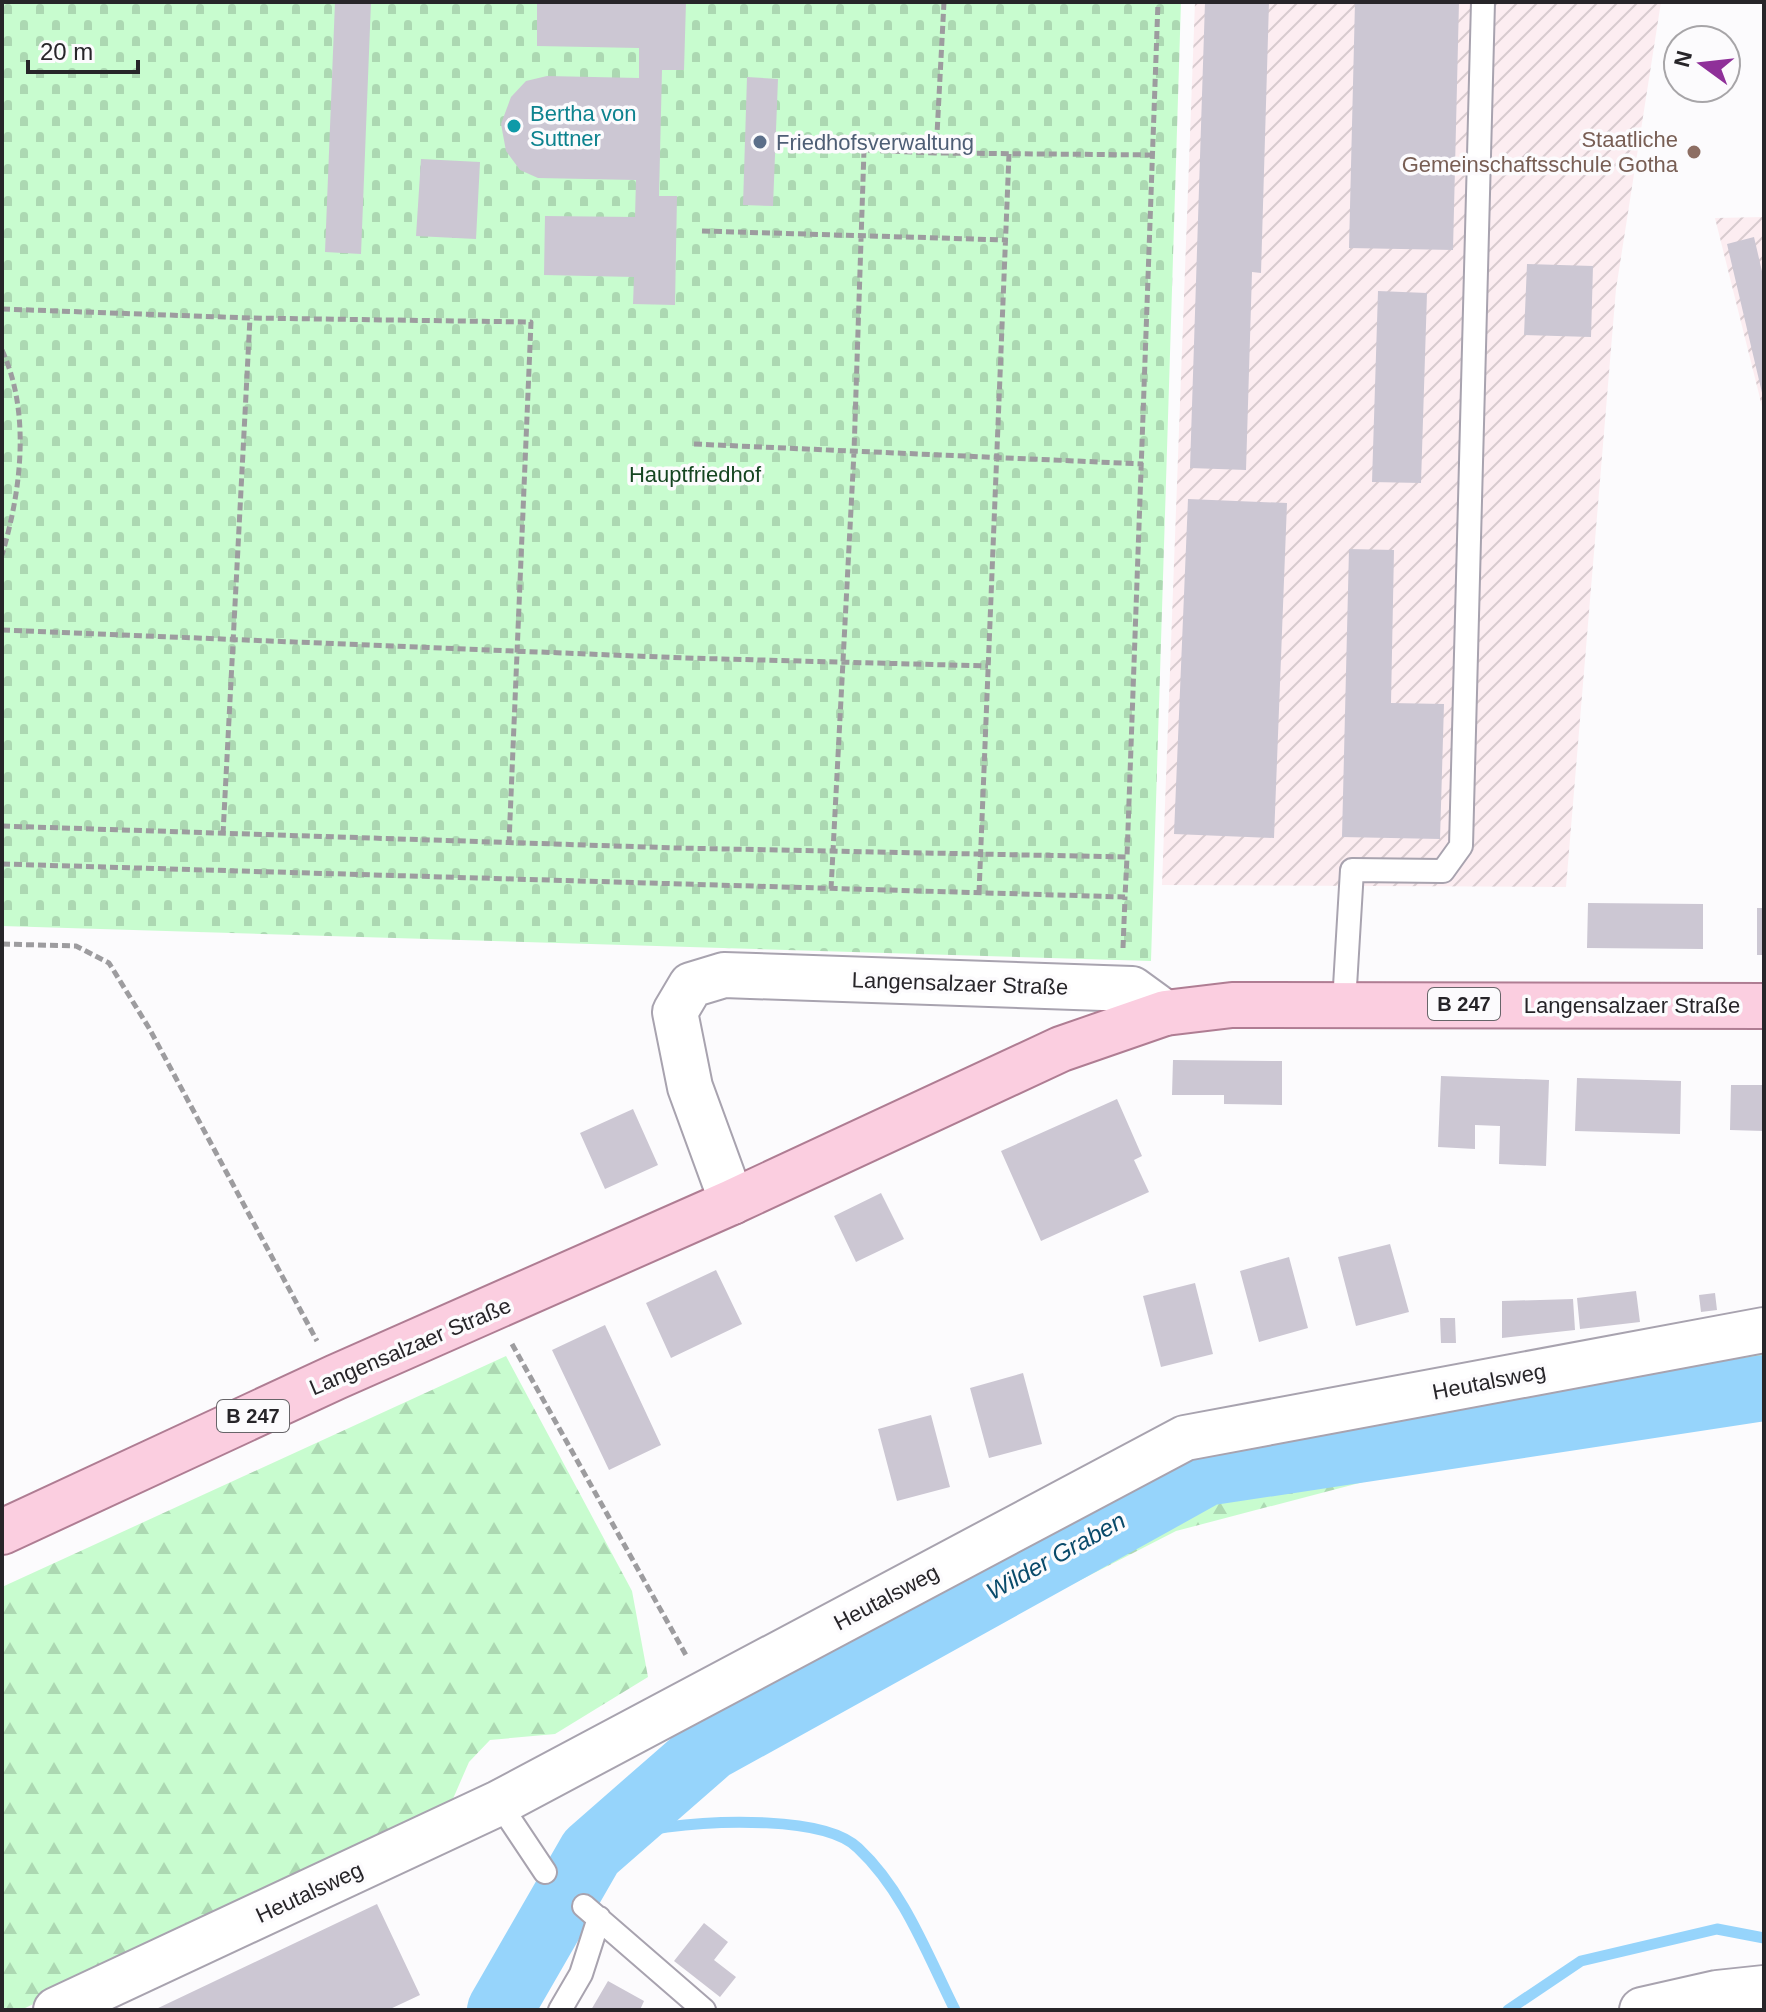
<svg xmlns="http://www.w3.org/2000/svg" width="1766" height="2012" viewBox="0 0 1766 2012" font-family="Arial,sans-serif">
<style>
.industrial{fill:url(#industrial-furrows)}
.forest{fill:url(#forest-firs)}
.cemetery{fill:url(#cemetery-stones)}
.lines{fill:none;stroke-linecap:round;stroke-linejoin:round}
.stream{stroke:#96d4fb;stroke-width:11}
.river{stroke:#96d4fb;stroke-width:66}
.building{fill:#ccc7d3}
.service-casing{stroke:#a8a3af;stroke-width:26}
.minor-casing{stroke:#a8a3af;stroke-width:48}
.primary-casing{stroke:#af7d93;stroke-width:48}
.path{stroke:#9d9c9f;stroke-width:5;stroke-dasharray:8 4;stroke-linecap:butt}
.service{stroke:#fff;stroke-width:22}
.minor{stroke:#fff;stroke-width:44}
.primary{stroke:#fbcee0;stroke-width:44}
.culture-dot{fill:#0f9aa8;stroke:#fcfbfd;stroke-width:3}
.service-dot{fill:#5c6f8a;stroke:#fcfbfd;stroke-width:3}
.education-dot{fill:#8d6e63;stroke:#fcfbfd;stroke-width:3}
.labels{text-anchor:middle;stroke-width:7;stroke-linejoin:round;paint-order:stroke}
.shield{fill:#fcfbfd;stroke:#676569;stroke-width:2}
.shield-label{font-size:20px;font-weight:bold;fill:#272529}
.culture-label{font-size:22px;fill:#0d838f;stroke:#fcfbfd;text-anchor:start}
.education-label{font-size:22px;fill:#785e54;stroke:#fcfbfd;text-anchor:end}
.service-label{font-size:22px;fill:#4e5e75;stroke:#fcfbfd;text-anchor:start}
.park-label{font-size:22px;fill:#154521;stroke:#fcfbfd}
.street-label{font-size:22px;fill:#272529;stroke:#fcfbfd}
.water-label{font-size:24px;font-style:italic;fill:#094a6a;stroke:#fcfbfd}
</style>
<defs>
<pattern id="industrial-furrows" width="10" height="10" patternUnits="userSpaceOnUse" patternTransform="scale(2)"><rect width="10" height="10" fill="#fcedf1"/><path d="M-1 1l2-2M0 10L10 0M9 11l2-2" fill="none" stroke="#d8cbcf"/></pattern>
<pattern id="forest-firs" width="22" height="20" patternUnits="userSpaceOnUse" patternTransform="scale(2)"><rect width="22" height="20" fill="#c8fccf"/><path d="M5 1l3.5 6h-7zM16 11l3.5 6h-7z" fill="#acd8b2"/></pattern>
<pattern id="cemetery-stones" width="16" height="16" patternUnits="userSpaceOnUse" patternTransform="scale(2)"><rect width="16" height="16" fill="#c8fccf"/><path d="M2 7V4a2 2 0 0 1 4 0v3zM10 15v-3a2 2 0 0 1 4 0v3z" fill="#acd8b2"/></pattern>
</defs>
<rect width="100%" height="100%" fill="#fcfbfd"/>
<!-- industrial -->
<path class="industrial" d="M1195,2H1661L1616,289L1566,887L1162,885Z
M1764,217V414L1715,218Z"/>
<!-- forest -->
<path class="forest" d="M1764,1343V1407L1549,1440L1367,1481L1176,1531L809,1719L794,1668L1196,1454Z
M506,1356L632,1591L648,1677L555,1734L490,1740L469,1762L452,1801L21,2010H2V1587Z"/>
<!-- cemetery -->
<path class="cemetery" d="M2,2H1181L1151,961L2,926Z"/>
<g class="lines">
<!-- stream -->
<path class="stream" d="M601,1844C622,1838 645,1830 667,1827C712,1821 824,1815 858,1848C904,1891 927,1954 955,2010
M1508,2010L1581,1961L1717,1929L1764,1938"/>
<!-- river -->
<path class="river" d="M500,2010L591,1852L710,1748L1206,1473L1764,1388"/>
</g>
<!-- building -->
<path class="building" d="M335,2H371L361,254L325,252Z
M537,2H686L684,70H662L659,196H677L675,305L633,304L634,277L544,275L545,216L635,217L636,180L538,178L520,170L506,151L501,124L511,97L526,81L547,76L639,78V48L537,46Z
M1205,2H1269L1261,273L1252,272L1246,470L1190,468Z
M1355,2H1459L1453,250L1349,248Z
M747,77L778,79L773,206L743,205Z
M421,159L480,162L476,239L416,236Z
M1754,237L1764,280L1763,397L1727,244Z
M1527,264L1593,266L1591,337L1524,335Z
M1378,291L1427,293L1421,483L1372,482Z
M1188,499L1287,503L1274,838L1174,834Z
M1349,549L1394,550L1391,703L1444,704L1440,839L1342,837Z
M1588,903L1703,904V949L1587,948Z
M1757,908H1764V955H1757Z
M1173,1060L1282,1061V1105L1224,1104V1095H1172Z
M1441,1076L1549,1080L1546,1166L1499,1164L1500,1126L1475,1125V1149L1438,1147Z
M1577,1078L1681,1081L1680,1134L1575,1131Z
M1731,1085H1764V1131L1730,1130Z
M1117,1099L1142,1156L1134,1160L1149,1192L1041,1241L1001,1151Z
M633,1109L658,1165L605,1189L580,1133Z
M881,1193L904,1239L856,1262L834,1216Z
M1390,1244L1409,1312L1356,1326L1338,1257Z
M1289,1257L1308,1328L1259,1342L1240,1271Z
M716,1270L742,1324L671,1358L646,1303Z
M1195,1283L1213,1354L1161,1367L1143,1296Z
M1636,1291L1640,1322L1580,1329L1577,1298Z
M1715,1293L1717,1310L1701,1312L1699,1295Z
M1573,1299L1575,1330L1502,1338V1301Z
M1440,1318H1455L1456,1343H1441Z
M605,1325L661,1445L609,1470L552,1350Z
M1023,1373L1042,1444L989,1458L970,1388Z
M931,1415L950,1487L897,1501L878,1429Z
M377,1904L420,1995L388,2010H154Z
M704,1923L728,1942L714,1960L736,1977L720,1997L674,1961Z
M608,1981L644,2001L640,2010H591Z"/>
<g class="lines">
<!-- service casing -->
<g class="service-casing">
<path id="service" d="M1344,1003L1352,870L1443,871L1461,846L1483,2
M499,1803L545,1872
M584,1906L704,2010
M560,2010L581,1974L599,1918"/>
</g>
<!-- minor casing -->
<g class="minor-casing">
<path id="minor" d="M732,1202L690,1087L675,1012L691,985L724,975L1132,989L1165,1013
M56,2010L499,1803L1185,1438L1764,1330
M1642,2010L1717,1993L1764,1988"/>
</g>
<!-- primary casing -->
<g class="primary-casing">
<path id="primary" d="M2,1532L336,1377L732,1202L1061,1049L1165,1013L1232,1005L1764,1006"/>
</g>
<!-- path -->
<path class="path" d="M944,2L936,153L1155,155
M702,231L1007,240
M2,309L250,318L531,322L509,843
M2,350C31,413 21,491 2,555
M694,444L1143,464
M2,630L685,658L988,666
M2,826L677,848L1127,857L1158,2
M223,834L250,318
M2,864L1125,897L1127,857
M831,889L854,452L864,150L936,153
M979,893L1009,154
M2,944L76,946L109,963L149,1028L317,1341
M1123,948L1125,897
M512,1344L687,1657"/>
<!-- service -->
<use href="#service" class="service"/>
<!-- minor -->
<use href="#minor" class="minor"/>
<!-- primary -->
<use href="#primary" class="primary"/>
</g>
<!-- markers -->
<circle class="culture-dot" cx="514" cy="126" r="8"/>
<circle class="service-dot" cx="760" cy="142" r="8"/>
<circle class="education-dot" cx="1694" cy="152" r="8"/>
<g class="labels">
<!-- shield labels -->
<g class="shield">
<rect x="1428" y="988" width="72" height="32" rx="6"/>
<rect x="217" y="1400" width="72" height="32" rx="6"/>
</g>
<g class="shield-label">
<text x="1464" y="1011">B 247</text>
<text x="253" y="1423">B 247</text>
</g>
<!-- culture labels -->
<g class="culture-label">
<text x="530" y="121">Bertha von<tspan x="530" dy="25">Suttner</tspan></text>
</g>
<!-- education labels -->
<g class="education-label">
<text x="1678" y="147">Staatliche<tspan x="1678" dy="25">Gemeinschaftsschule Gotha</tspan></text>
</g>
<!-- service labels -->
<g class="service-label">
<text x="776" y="150">Friedhofsverwaltung</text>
</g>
<!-- park labels -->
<g class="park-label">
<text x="695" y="482">Hauptfriedhof</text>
</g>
<!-- street labels -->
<g class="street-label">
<text transform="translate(960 983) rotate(2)" y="8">Langensalzaer Straße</text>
<text x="1632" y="1013">Langensalzaer Straße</text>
<text transform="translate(410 1346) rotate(-23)" y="8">Langensalzaer Straße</text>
<text transform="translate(1489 1381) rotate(-11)" y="8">Heutalsweg</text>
<text transform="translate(886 1597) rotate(-28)" y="8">Heutalsweg</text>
<text transform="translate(309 1892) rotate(-25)" y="8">Heutalsweg</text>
</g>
<!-- water labels -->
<g class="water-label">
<text transform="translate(1056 1556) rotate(-29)" y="8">Wilder Graben</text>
</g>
</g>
<!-- border -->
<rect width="1766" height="2012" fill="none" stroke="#272529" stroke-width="8"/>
<!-- north arrow -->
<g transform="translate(1702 64) rotate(285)"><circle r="38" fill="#fcfbfd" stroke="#a7a5a8" stroke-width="2"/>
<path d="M0-6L14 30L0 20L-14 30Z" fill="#8f3099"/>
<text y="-12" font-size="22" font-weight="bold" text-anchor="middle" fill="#272529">N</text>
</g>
<!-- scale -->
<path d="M28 60v12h110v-12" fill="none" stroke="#272529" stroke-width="4"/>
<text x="40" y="60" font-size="24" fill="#272529" stroke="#fcfbfd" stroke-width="6" paint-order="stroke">20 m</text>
</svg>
